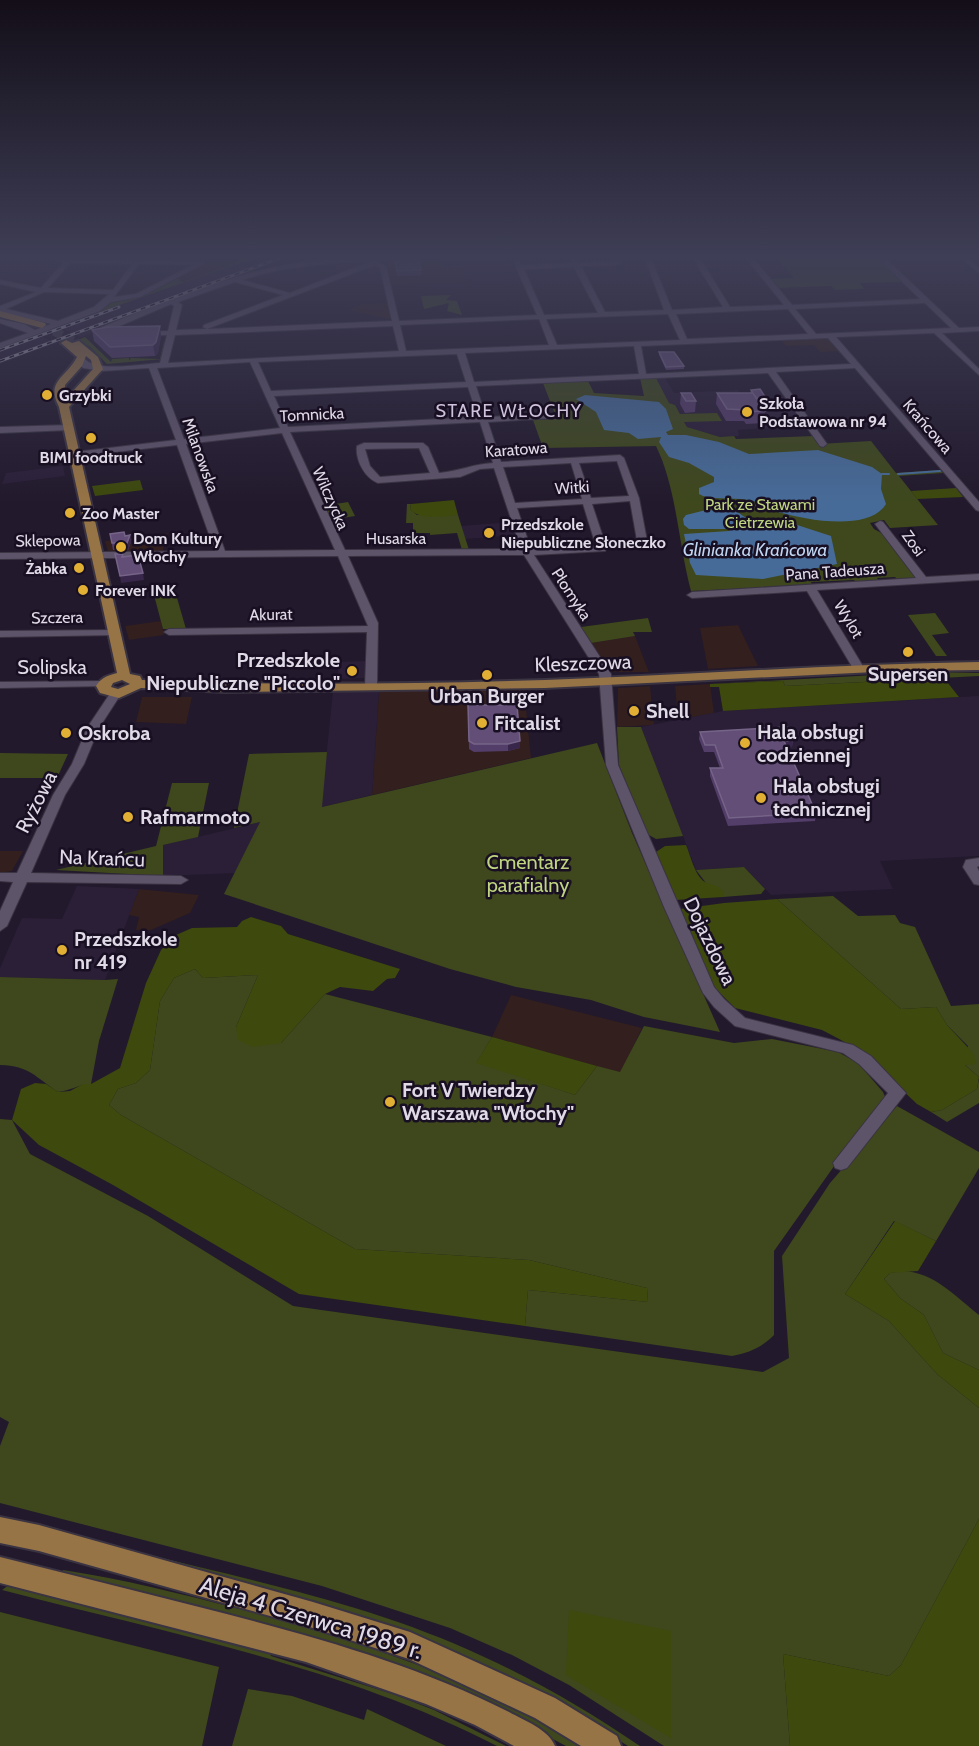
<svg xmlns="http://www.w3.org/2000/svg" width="979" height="1746" viewBox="0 0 979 1746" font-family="Cabin,sans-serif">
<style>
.commercial{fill:#321f1e}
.built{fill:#2b1f38}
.green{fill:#3e481c}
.forest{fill:#3d490d}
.water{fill:#476b98}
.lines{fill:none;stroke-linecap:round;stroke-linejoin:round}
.stream{stroke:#476b98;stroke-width:2}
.major-tunnel{stroke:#3e3648;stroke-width:9;stroke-dasharray:9 4.5;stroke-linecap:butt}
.minor-casing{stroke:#3a3342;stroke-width:2}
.major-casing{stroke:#3a3342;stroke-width:4}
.minor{fill:#5e546a;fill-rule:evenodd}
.major{fill:#977445;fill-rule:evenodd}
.rail-casing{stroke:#97909f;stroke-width:3}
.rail{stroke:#180f22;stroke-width:1.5;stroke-dasharray:5;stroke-linecap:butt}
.wall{fill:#533d69}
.shaded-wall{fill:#39274b}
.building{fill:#624e77;stroke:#766488;stroke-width:1.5}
.poi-dot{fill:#e1af34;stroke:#180f22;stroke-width:2}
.labels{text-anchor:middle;stroke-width:5;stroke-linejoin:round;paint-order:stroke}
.far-poi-label{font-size:16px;font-weight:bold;fill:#e0dae7;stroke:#180f22;text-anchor:start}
.far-street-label{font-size:16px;fill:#e0dae7;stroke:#180f22}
.far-park-label{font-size:16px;fill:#bfd57f;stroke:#180f22}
.far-quarter-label{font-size:18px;letter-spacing:1.5px;fill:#cec2dc;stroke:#180f22}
.far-water-label{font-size:18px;font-style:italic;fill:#c0d6f2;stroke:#180f22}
.poi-label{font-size:20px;font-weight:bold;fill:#e0dae7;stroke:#180f22;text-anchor:start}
.street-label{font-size:20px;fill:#e0dae7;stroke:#180f22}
.park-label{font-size:20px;fill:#bfd57f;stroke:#180f22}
.near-street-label{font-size:24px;fill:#e0dae7;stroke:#180f22}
</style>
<rect width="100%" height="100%" fill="#22192c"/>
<!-- commercial -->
<path class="commercial" d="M212,258H254L169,288L162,286Z
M441,259L445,269L462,268L466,282L392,285L387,263Z
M388,303L391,318L389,319L349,310L362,304Z
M822,338L830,339L840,351L820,352L814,345L786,346L781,340Z
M168,533L162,553H111L108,552L105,541Z
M161,621L164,635L129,640L125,626Z
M738,625L758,666L708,669L700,628Z
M635,636L649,672H611L591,643Z
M710,684L714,713L678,720L675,686Z
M650,686L654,725L617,727L618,688Z
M524,689L531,758L372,795L379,691Z
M142,697H192L186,724L136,722Z
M0,851H23L12,871L0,873Z
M139,889L199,895L190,913L151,930H136L139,917L129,915Z
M511,995L642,1028L621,1073L492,1037Z"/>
<!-- built -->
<path class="built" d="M254,258H284L143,310L133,317L81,337L58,327Z
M38,335L56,343L0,364V348Z
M665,377L674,393L738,390L744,399L762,398L769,408L793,407L805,425L738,430L739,436L720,437L687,427L675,405L669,403L653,378Z
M63,466L65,476L2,484L6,473Z
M511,522L516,535L465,539L461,526Z
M366,661L365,678L337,679L339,662Z
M379,691L372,795L321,807L333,692Z
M979,696V856L880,861L893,889L771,895L744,867L696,870L641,727L723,711Z
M261,822L235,873L163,876V845Z
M77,886L139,889L105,980L0,977V968L22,918L62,919Z"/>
<!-- green -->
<path class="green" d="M244,258H254L97,313L113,301L142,296L176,279H182L178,280L183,282L236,263Z
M777,258H877L902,282L860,283L864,289L835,290L831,286L777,288L770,279L794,278Z
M451,295L446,300L457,301L462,315L447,311L449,303L424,309L421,296Z
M85,337L111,362L112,359L129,358V361L131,358L160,359L164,342L167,343L162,354L163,359L107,364L90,347L78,340Z
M640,378H656L669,403L675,405L680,414L717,413L722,421L684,422L687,427L720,437L734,436L736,439L814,436L819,444L871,441L896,473L941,470L943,473L899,476L938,525L890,528L884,520L870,523L874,529L887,536L918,578L898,580L895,577L877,578L879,581L857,583L854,580L811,582L812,585L691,591C678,543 677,489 656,446L543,448L533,420L557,419L543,383L588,381L594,393L644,396Z
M348,502L355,516L330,520L323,506Z
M407,504H411L410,509L417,515H458L469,550H462L457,533L430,535V533H413V523H406Z
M175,591L186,629H163L154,595Z
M935,613L949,633L932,635L947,656H936L908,615Z
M648,618L652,632H633L635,636L591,643L581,627Z
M931,672L979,673V676L785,686L783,681L710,684Z
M617,727H641L683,836L656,839L647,834L619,765Z
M597,743L632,833L720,1032L644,1017L591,1000L516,987L450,969L224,894L260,822L234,828L249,754L327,752L322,807Z
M0,753L68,754L57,778H0Z
M172,783H209L198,837L163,845V876L56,870L156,846Z
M744,867L765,889L761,894L723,897V892L706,883L696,870Z
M833,896L858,916L895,915L900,923L915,927L951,1006L979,1004V1077L964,1064L968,1046L947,1025L936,1007L901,1009L777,899Z
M195,969L203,978L258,975L236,1027L281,1043L325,994L492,1037L477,1062L575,1095L597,1066L620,1072L644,1026L734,1043L772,1039L838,1052L858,1063L883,1092L886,1099L837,1158V1162L774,1251V1335C761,1348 749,1353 732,1356L525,1326L528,1290L648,1302L647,1288L529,1260L355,1249L121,1115L109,1105L118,1089L136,1083L150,1070L160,1001L174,978Z
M0,977L105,980L118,979L99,1041L91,1084C79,1084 70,1091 58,1092C35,1077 30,1066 0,1065Z
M979,1079V1103L947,1122L931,1112L942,1110L977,1089Z
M897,1106L979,1152V1168L936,1241L894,1221L845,1294L889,1321L937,1374L979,1408V1519L901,1665L889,1676L783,1654L790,1746H664L569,1685L512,1655L450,1628L322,1586L0,1503V1446L9,1422L0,1417V1119L12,1120L30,1154L148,1216L293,1306L763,1372L789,1358L782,1256L830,1183Z
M903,1271C934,1272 956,1297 979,1315V1370L943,1353L924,1315L900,1298L884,1279L890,1273Z
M138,1552C253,1581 374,1605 482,1656C538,1681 590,1712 640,1746H628L559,1703L516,1680L410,1633L136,1555Z
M63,1570C123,1579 181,1594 240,1609C359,1641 477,1679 580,1746H566L448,1684L385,1660L63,1573Z
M9,1585L270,1653L271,1656L393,1694L434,1710L506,1746H497C345,1667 167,1633 2,1590Z
M0,1612L219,1667L202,1746H0Z
M248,1689L292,1696L364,1720L367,1709L446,1746H232Z"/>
<!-- forest -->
<path class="forest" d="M140,480L143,490L95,496L92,486Z
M956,488L963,497L917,499L911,491Z
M454,500L458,515C445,516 419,521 410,509L411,504Z
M944,678L959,697L723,711L719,687H710V684L783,681L785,686Z
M686,845C691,856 695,878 707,883C715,886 717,885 724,892L723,897L676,900L656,852L665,846Z
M777,899L901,1009L936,1007L947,1025L974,1054L976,1064L965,1065L979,1077L977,1089L942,1110L931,1112L917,1104L865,1055L841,1040L822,1030L735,1008L710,983L680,909L724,903Z
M251,917L281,926L288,934L400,969L395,978L387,979L373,991L340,987L325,994L281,1043L252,1047L238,1040L236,1027L258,975L203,978L195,969L174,978L160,1001L150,1070L136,1083L118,1089L109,1105L121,1115L355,1249L529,1260L647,1288L648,1302L528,1290L525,1326L299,1294L113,1185L39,1145L12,1120L21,1089L35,1083L46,1084L58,1092L70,1091L83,1084H91L120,1068L146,983L161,950L176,935L192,928L237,927L242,921Z
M492,1037L496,1038L597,1066L575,1095L476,1063Z
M895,1221L936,1241L918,1271L890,1273L884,1279L900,1298L924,1315L943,1353L979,1370V1408L937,1374L889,1321L845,1294Z
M979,1519V1746H790L783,1654L889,1676L901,1665Z
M569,1610L671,1631V1738L566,1675Z"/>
<!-- water -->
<path class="water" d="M585,395L659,402L666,409L673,429L666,432L668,435H686L719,442L749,454L818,450L872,467L882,474L881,489L886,504C869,532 806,520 778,512C769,509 762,503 753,501C737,497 719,500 703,496L699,494V488L714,482V477L689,463L669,457L659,442L661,437L638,439L629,433L604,430L596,412L576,399Z
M706,510L736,511L749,520L791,523L831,536L837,564L763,579L696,575L690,563L684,534L729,531L732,529H689L684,525L683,519L686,515Z"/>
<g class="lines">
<!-- stream -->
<path class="stream" d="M882,474H889
M898,474L940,471"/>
<!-- major-tunnel -->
<path class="major-tunnel" d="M42,325L73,341"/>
<!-- minor casing -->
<g class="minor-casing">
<path id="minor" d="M50,258H143L142,260L202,261L205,263L140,297L111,302L100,311L0,348V343L28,333L0,323V319L24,324L35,330L51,324L0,312V306L36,292L0,284V280L41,288L63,263ZM70,263L132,264L113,290L48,288ZM139,264L193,265L136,294L114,297ZM44,292L109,294L94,307L58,321L6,309Z
M345,258H419L376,261L386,266L399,321L537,315L516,267L514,261L517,259L522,265L572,263L570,258H576L579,263L615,261L616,258H622L621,263L616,265L581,266L605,312L664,310L645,258H651L672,310L723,307L693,258H700L730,307L784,305L746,258H753L792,305L920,299L878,258H885L959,328L979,327V331L942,333L979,369V375L934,333L836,337L979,502V511L976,510L855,368L776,372L827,444L823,447L820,446L768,373L476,386L486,417L553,414L557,416L553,418L488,422L501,462L620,455L624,458L639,498L648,546L646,548L638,546L630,501L592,504L607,549L605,551L534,555L611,674L618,765L714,987L724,999L745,1018L853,1045L871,1056L906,1093L847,1168L841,1170L835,1168L833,1163L888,1093L859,1064L843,1053L735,1026L714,1007L703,993L664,907L606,765L599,674L524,555L348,556L378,623L377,686L371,689L365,686L367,632L169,635L164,632L169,629L368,626L338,556L0,559V553L215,551L177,445L72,457L71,455L75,452L176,440L149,368L102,371L83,368L77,360L84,358C96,373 142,364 160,363L167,335L143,336L139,334L143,332L168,331L174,306L171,304L108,331L106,333H109V337L97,334L102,327C180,295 260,261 345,258ZM372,261L290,293L242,280C284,266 328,263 372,261ZM375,265L380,267L392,321L207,329ZM574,267L598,313L544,315L524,269ZM235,282L283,295L204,325L203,327L207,329L176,330L182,305L178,302ZM925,303L951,328L816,334L795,309ZM788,309L808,334L687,339L676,314ZM668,314L680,340L557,345L546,319ZM539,319L549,345L406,351L400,325ZM393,326L399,351L168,363L175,335ZM828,338L851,364L646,374L641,346ZM634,346L639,374L474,382L465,353ZM457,354L466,382L271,391L258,362ZM250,362L280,428L184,439L157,368ZM468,387L478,417L288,427L274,396ZM480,422L493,463C473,464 460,471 439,473L428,447L423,443H364L357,446C355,460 365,478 378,483L460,477L480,469L494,468L521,549L345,550L290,432ZM282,433L335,550L225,551L186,444ZM419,448L430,473L380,477L370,466L365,449ZM617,461L629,496L591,498L579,463ZM571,463L582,499L515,503L503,467ZM583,504L596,546L531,549L517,508Z
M961,258H968L979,268V273Z
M68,425L72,428L71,430L0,433V427Z
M880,521L883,522L926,577L979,574V580L817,590L864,668L862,670H854L807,591L692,598L687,595L692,592L916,578L875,524Z
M114,630L118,631V635L0,637V631Z
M104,681L110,684L108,686L0,688V682Z
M115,691L121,694L99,728L84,764L65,795L31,873L181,876L188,880L181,884L27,882L7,926L0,931V911L13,882L0,881V873H17L53,795L72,764L87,728L111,692Z
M979,858V866L977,867L979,871V885L974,884L963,867L966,860Z"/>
</g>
<!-- major casing -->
<g class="major-casing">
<path id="major" d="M0,311L45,323L46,325L42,328L0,317Z
M66,340L72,343L79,341L98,357L103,369L69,407L130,674L140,676L142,680C276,686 411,684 545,680C690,675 834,664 979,662V670L895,671L545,688L225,692L141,688L119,698L100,693L96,686C102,677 107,676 117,673L59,407C45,381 67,377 77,357L61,343ZM86,356L91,360L93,369L65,400V385L82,366ZM122,680L130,684L118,689L111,687L113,683Z
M0,1517L39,1525L313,1602L410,1632L555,1698L617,1736L621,1746H581L535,1718L409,1659L313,1628L39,1551L0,1543Z
M0,1557C68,1574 136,1591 203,1608C308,1635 412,1663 509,1712C525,1721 548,1729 555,1746H514L475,1725L426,1704L306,1662L0,1583Z"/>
</g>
<!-- minor -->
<use href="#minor" class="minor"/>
<!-- major -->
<use href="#major" class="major"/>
<!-- rail casing -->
<g class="rail-casing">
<path id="rail" d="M0,350L119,307
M0,361L280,258"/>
</g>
<!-- rail -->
<use href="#rail" class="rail"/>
</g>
<!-- wall -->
<path class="wall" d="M395,262L421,270V275L397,276Z
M92,330L161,336L158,353L155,356L112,358L94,341Z
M659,352L684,366V369L666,370L659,355Z
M751,390L766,398L765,409H764L765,411L764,423L746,424L744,421H726L716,404L717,393H750Z
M681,393L696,401L695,412L685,413L680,404Z
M110,534L125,536L130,535L131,542L128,550H113Z
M468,705L520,741V748L508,751L474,752L469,749Z
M700,732L793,740L792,747L787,748L816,813L815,821L728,826L710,776V768H720L714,752H704L699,739Z"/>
<!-- shaded-wall -->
<path class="shaded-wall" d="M160,326L161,336L158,353L155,356L153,345Z
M130,535L131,542L128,550L127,543Z
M143,573L144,580L121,583L120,576Z
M793,740L792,747L783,748L784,741Z
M520,741V748L508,751V744Z"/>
<!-- building -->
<path class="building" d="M406,258H419L421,270L397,271L395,262Z
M160,326L156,342L153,345L110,347L92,330L108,327Z
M659,352H674L684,366L666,367Z
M760,389L766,398H756L751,390Z
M681,393H691L696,401H686Z
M717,393H753L765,411L747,412L746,410L727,409Z
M124,532L125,536L130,535L127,543H112L110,534Z
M115,554H123L122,557L138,555L143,573L120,576Z
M468,705H517L520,741L508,744H474L469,741Z
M787,727L793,740L784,741L816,813L729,818L710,768H723L715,745H705L700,732Z"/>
<!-- sky -->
<linearGradient id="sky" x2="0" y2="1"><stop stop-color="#130e18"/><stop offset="0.51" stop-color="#3e3e56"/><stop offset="1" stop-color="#3e3e56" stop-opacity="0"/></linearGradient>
<rect width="979" height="503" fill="url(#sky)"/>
<!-- markers -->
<g class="poi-dot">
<circle cx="47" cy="395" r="6"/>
<circle cx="747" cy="412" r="6"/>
<circle cx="91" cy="438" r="6"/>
<circle cx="70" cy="513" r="6"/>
<circle cx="489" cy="533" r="6"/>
<circle cx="121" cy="547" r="6"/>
<circle cx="79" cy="568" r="6"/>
<circle cx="83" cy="590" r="6"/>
<circle cx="908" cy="652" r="6"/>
<circle cx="352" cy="671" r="6"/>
<circle cx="487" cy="675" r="6"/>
<circle cx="634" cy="711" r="6"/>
<circle cx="482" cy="723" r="6"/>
<circle cx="66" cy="733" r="6"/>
<circle cx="745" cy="743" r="6"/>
<circle cx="761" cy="798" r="6"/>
<circle cx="128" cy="817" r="6"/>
<circle cx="62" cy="950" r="6"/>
<circle cx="390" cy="1102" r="6"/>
</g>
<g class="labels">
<!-- far-poi labels -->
<g class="far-poi-label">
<text x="59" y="401">Grzybki</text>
<text x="759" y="409">Szkoła<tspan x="759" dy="18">Podstawowa nr 94</tspan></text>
<text x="91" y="463" text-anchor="middle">BIMI foodtruck</text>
<text x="82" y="519">Zoo Master</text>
<text x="501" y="530">Przedszkole<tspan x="501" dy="18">Niepubliczne Słoneczko</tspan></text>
<text x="133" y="544">Dom Kultury<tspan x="133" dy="18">Włochy</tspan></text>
<text x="67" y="574" text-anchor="end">Żabka</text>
<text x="95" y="596">Forever INK</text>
</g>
<!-- far-street labels -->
<g class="far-street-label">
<text transform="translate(312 414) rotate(-3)" y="6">Tomnicka</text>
<text transform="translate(928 426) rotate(49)" y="6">Krańcowa</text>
<text transform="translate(516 449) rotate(-4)" y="6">Karatowa</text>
<text transform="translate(201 455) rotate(70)" y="6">Milanowska</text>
<text transform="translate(572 487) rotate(-4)" y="6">Witki</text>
<text transform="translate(331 498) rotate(66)" y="6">Wilczycka</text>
<text x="396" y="544">Husarska</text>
<text transform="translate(48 540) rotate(-1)" y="6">Sklepowa</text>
<text transform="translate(914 543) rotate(54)" y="6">Zosi</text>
<text transform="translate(835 571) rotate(-4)" y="6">Pana Tadeusza</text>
<text transform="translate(572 594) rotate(57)" y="6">Płomyka</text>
<text transform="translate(271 614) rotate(-1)" y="6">Akurat</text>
<text transform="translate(57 617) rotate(-1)" y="6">Szczera</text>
<text transform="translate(849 619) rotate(59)" y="6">Wylot</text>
</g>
<!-- far-park labels -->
<g class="far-park-label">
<text x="760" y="510">Park ze Stawami<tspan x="760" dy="18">Cietrzewia</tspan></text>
</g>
<!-- far-quarter labels -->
<g class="far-quarter-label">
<text x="509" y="417">STARE WŁOCHY</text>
</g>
<!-- far-water labels -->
<g class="far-water-label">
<text x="755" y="556">Glinianka Krańcowa</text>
</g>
<!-- poi labels -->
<g class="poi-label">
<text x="340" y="667" text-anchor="end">Przedszkole<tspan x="340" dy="23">Niepubliczne "Piccolo"</tspan></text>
<text x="908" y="681" text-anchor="middle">Supersen</text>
<text x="487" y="703" text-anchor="middle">Urban Burger</text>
<text x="646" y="718">Shell</text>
<text x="494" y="730">Fitcalist</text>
<text x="757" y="739">Hala obsługi<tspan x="757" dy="23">codziennej</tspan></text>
<text x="78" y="740">Oskroba</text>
<text x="773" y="793">Hala obsługi<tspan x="773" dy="23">technicznej</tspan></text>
<text x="140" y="824">Rafmarmoto</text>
<text x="74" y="946">Przedszkole<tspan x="74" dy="23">nr 419</tspan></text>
<text x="402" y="1097">Fort V Twierdzy<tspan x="402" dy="23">Warszawa "Włochy"</tspan></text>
</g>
<!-- street labels -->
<g class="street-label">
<text transform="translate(583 663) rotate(-2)" y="7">Kleszczowa</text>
<text x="52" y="674">Solipska</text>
<text transform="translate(36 802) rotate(-63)" y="7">Ryżowa</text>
<text transform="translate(102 858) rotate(2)" y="7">Na Krańcu</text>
<text transform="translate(710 941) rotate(64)" y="7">Dojazdowa</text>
</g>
<!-- park labels -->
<g class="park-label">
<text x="528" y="869">Cmentarz<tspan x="528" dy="23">parafialny</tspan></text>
</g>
<!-- near-street labels -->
<g class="near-street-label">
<text transform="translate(311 1618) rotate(17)" y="8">Aleja 4 Czerwca 1989 r.</text>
</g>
</g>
</svg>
